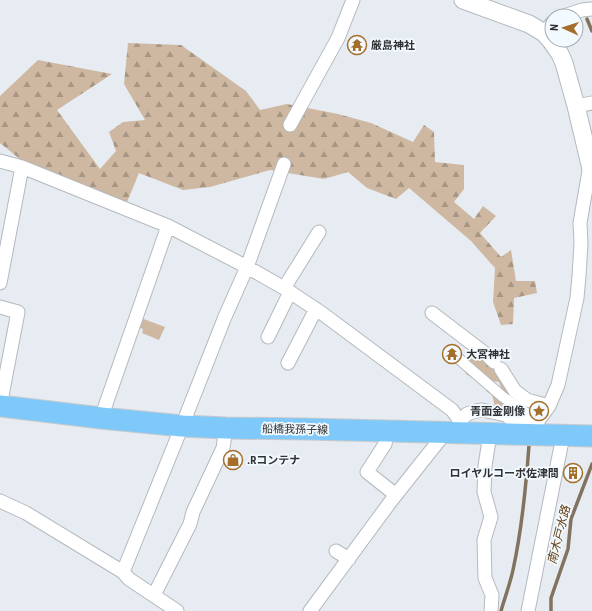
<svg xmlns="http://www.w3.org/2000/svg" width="592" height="611" viewBox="0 0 592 611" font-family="'Roboto Condensed','Noto Sans JP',sans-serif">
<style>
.green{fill:#ceb8a1}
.forest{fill:url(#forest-firs)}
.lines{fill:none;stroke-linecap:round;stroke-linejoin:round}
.stream{stroke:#827260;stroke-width:3.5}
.pedestrian-casing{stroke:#b3b9be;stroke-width:12}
.minor-casing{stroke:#b3b9be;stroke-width:15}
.tertiary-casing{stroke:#b3b9be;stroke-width:19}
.primary-casing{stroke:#c9c9ca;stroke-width:23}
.pedestrian{stroke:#fff;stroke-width:10}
.minor{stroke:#fff;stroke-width:13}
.tertiary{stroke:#fff;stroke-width:17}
.primary{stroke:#7fc9fa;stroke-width:21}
.labels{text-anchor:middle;stroke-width:3.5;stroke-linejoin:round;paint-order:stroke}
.poi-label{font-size:11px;font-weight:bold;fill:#2f3133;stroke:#f3faff;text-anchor:start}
.street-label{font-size:11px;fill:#2f3133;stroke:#f3faff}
.water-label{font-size:12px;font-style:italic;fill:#613d0f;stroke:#f3faff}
</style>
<defs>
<pattern id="forest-firs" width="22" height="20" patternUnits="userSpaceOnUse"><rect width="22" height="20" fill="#ceb8a1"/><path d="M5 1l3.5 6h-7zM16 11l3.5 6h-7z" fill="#a89684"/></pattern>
</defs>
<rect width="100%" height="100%" fill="#e6ecf2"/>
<!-- green -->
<path class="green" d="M141,318L165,327L159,340L142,333L143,329L137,327Z"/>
<!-- forest -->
<path class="forest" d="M128,43L181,45L246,91L260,110L287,104L338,114L371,123L413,142L424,125L434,132L435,162L464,165V189L454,202L474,219L483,206L496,216L480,233L501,257L511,250L516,281H535L537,293L514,298L513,324L501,325L493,302L495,268L471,241L409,188L396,199L367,188L348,172L324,179L270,170L210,187L183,190L139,173L127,202L21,160L0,143V96L38,60L112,74L57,110L100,169L116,151L109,132L123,122L145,120L124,84Z
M480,356L493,365L503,382L537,409L531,419L516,420L496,410L492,395L486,391L489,388H501L499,382L493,381L489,378L479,380L467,375L461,366L471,357Z"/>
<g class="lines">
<!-- stream -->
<path class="stream" d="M587,19L592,31
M501,611C505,597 510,584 513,570C522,529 526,487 529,445
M551,611V598L568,549L571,519L592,464"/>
<!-- pedestrian casing -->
<g class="pedestrian-casing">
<path id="pedestrian" d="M459,359L503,397L538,421"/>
</g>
<!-- minor casing -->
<g class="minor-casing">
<path id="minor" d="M564,16L582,10L592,9
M544,33L552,23
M576,106L592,103
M290,125L338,38L353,0
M0,161L22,167L168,226L247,267L284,288L323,314L452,410L460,421V433
M0,283L22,167
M284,288L319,232
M0,307L18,312L0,406
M432,313L487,355L494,362
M268,337L290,292
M288,363L316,309
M501,369L515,391L527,400L549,406
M101,418L168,226
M460,421L467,414L476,411L482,410L506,415L510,418L513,423L517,424L534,422L538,421L549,406L558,385L577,298L579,276L581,243L580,223L590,165
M388,431L385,444L367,472L396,495
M490,434L485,466L484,492L491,517L484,540L485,578L492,595L491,611
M0,501L26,513L123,572L129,579L177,611
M336,551L349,559
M123,572L182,426L224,319L247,267L284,164
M154,595L190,524L193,512L223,448L226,428
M310,611L391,501L445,433
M528,611L563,436"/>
</g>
<!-- tertiary casing -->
<g class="tertiary-casing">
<path id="tertiary" d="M463,0L529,24L544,33L551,41L560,54L564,63L576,106L592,173"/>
</g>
<!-- primary casing -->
<g class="primary-casing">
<path id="primary" d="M0,406L101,418L182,426L226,428L305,429L592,436"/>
</g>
<!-- pedestrian -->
<use href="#pedestrian" class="pedestrian"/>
<!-- minor -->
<use href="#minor" class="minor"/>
<!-- tertiary -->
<use href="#tertiary" class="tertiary"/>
<!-- primary -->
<use href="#primary" class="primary"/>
</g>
<!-- icons -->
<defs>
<g id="temple-ring" transform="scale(1)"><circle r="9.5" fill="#f3faff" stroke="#a56e29" stroke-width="1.5"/><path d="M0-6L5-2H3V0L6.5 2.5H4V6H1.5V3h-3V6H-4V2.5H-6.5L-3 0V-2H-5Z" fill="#a56e29"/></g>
<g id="sight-ring" transform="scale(1)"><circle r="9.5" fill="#f3faff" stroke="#a56e29" stroke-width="1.5"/><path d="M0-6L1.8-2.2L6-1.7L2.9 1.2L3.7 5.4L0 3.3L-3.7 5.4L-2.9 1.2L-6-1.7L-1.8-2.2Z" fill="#a56e29"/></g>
<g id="shop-ring" transform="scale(1)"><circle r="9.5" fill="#f3faff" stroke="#a56e29" stroke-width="1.5"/><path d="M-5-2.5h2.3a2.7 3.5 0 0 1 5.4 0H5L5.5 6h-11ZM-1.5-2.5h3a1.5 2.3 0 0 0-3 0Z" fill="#a56e29"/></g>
<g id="building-ring" transform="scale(1)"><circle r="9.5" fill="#f3faff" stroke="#a56e29" stroke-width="1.5"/><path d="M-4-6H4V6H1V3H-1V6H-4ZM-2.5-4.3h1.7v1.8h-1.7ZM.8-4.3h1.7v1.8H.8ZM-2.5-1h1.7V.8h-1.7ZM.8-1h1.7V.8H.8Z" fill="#a56e29"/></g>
</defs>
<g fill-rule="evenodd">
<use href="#temple-ring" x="357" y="45"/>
<use href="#temple-ring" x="452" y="354"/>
<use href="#sight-ring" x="539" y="411"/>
<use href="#shop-ring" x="233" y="460"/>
<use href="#building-ring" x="573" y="473"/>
</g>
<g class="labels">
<!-- poi labels -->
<g class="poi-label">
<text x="371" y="49">厳島神社</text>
<text x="466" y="358">大宮神社</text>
<text x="525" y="415" text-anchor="end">青面金剛像</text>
<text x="247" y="464">.Rコンテナ</text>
<text x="559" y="477" text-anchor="end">ロイヤルコーポ佐津間</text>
</g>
<!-- street labels -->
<g class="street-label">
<text transform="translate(295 429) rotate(1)" y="4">船橋我孫子線</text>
</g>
<!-- water labels -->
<g class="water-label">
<text transform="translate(559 535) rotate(-76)" y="4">南木戸水路</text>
</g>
</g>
<!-- north arrow -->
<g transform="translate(564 28) rotate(273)"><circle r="19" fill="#f3faff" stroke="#a5aaad"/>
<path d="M0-3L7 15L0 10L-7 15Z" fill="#a56e29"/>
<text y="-6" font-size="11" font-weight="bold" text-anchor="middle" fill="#2f3133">N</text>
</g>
</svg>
